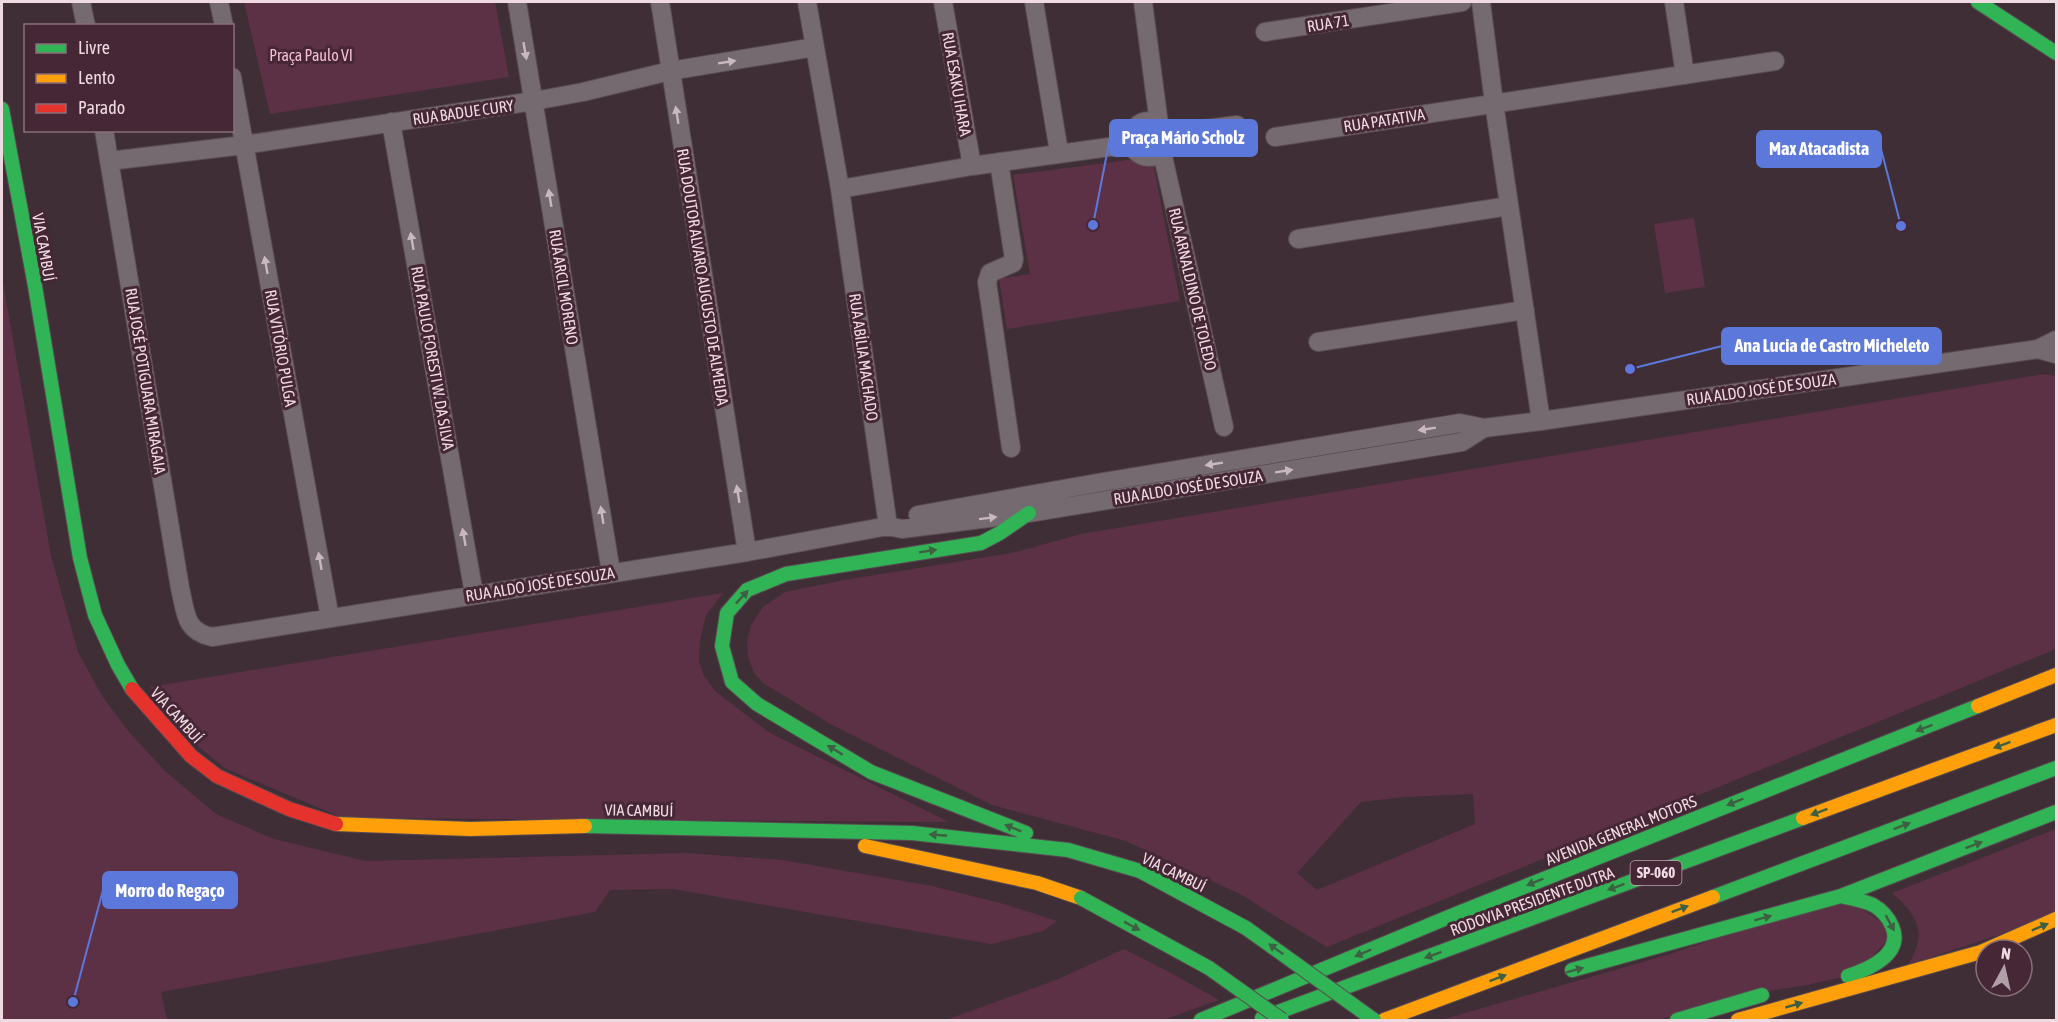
<svg xmlns="http://www.w3.org/2000/svg" width="2058" height="1022" viewBox="0 0 2058 1022" font-family="'Asap Condensed',sans-serif">
<style>
.green{fill:#5d3145;fill-rule:evenodd}
.lines{fill:none;stroke-linecap:round;stroke-linejoin:round}
.street-casing{stroke:#594b52;stroke-width:20}
.fast-casing{stroke:#594b52;stroke-width:16}
.slow-casing{stroke:#594b52;stroke-width:16}
.jam-casing{stroke:#594b52;stroke-width:16}
.street{stroke:#756a6f;stroke-width:18}
.fast{stroke:#30b455;stroke-width:14}
.slow{stroke:#ff9f0a;stroke-width:14}
.jam{stroke:#e5322d;stroke-width:14}
.fast-bridge-casing{stroke:#594b52;stroke-width:16;stroke-linecap:butt}
.fast-bridge{stroke:#30b455;stroke-width:14}
.oneway{fill:#cab8c0}
.oneway2{fill:#3d5f42}
.labels{text-anchor:middle;stroke-width:6;stroke-linejoin:round;paint-order:stroke}
.shield{fill:#462735;stroke:#bca4ae;stroke-width:1.5}
.shield-label{font-size:15px;font-weight:bold;fill:#efdae2}
.street-label{font-size:16px;fill:#efdae2;stroke:#462735}
.park-label{font-size:16px;fill:#f7bed5;stroke:#462735}
.leader{fill:none;stroke:#5c78db;stroke-width:2}
.callout-dot{fill:#5c78db;stroke:#462735;stroke-width:2}
.callout{fill:#5c78db;stroke:#5c78db;stroke-width:2}
.callout-label{font-size:18px;text-anchor:middle;font-weight:bold;fill:#fff}
</style>
<rect width="100%" height="100%" fill="#3f2e36"/>
<!-- green -->
<path class="green" d="M244,2H495L509,77L270,114Z
M1152,157L1180,301L1007,329L999,279L1030,274L1013,175Z
M1694,218L1705,287L1665,293L1654,224Z
M2,277L51,556L78,652L102,696L129,732L165,771L216,814L274,839L365,861L686,853L782,860L932,886L1004,904L1057,921L1043,931L991,944L673,889L610,890L595,912L161,992L167,1020H2Z
M2044,374L2056,376V649L1327,947L1270,913L1244,896L1126,841L992,805L834,726L763,683L754,673L748,656L747,642L751,625L763,607L785,592L844,580L1012,553L1081,534ZM1473,794L1475,824L1317,890L1297,873L1361,802L1405,797Z
M723,593L706,615L700,640L699,661L704,676L716,692L770,733L949,822L343,818L224,768L183,733L150,687Z
M2056,829V916L1908,965C1928,934 1918,915 1892,893Z
M1841,896L1895,931L1857,974L1807,985L1736,996L1659,1020H1441L1667,955Z
M1124,949L1169,972L1219,1000L1163,1020H946L1056,980Z"/>
<g class="lines">
<!-- street casing -->
<g class="street-casing">
<path id="street" d="M81,2L86,26
M219,2L224,26
M517,2L611,572
M660,2L747,552
M807,2L840,189L888,526
M943,2L972,166
M1034,2L1059,152
M1143,2L1159,124
M1481,2L1494,103L1541,421
M1674,2L1685,75
M1265,32L1462,2
M232,77L330,618
M1131 139a18 18 0 1 1 36 0a18 18 0 1 1-36 0Z
M391,122L474,594
M104,130L180,588C186,612 184,631 212,637L747,552L888,526L902,529L1029,513L1462,442L1484,428
M1167,134L1237,125
M1275,137L1775,61
M1162,152L1224,427
M109,161L244,145L534,101L583,92L670,71L815,47
M999,162L1014,259L1013,263L990,273L987,282L1011,448
M840,189L972,166L1131,144
M1298,239L1509,206
M2056,340L2038,349L2056,354
M1318,342L1525,310
M918,515L1097,483L1460,423L1484,428L1541,421L2038,349"/>
</g>
<!-- fast casing -->
<g class="fast-casing">
<path id="fast" d="M1978,2L2056,53
M2,109L35,286L80,558L95,615L118,665L132,689
M585,826L912,833L1068,850L1140,871
M1026,833L871,772L757,704L732,682L722,646L727,613L747,590L786,574L981,543L1000,533L1029,513
M1841,896C1852,899 1863,900 1873,905C1882,910 1888,917 1892,926C1904,954 1869,969 1848,976
M1713,897L2056,768
M1572,970L1841,896L2056,812
M1262,1018L1803,818
M1201,1020L1456,914L1978,706
M1677,1020L1762,995"/>
</g>
<!-- slow casing -->
<g class="slow-casing">
<path id="slow" d="M1978,706L2056,675
M1803,818L2056,725
M336,824L470,829L585,826
M865,846L1037,883L1081,898
M1384,1020L1713,897
M1738,1020L1981,952L2056,919"/>
</g>
<!-- jam casing -->
<g class="jam-casing">
<path id="jam" d="M132,689L191,756L217,776L289,809L336,824"/>
</g>
<!-- street -->
<use href="#street" class="street"/>
<!-- fast -->
<use href="#fast" class="fast"/>
<!-- slow -->
<use href="#slow" class="slow"/>
<!-- jam -->
<use href="#jam" class="jam"/>
<!-- fast-bridge casing -->
<g class="fast-bridge-casing">
<path id="fast-bridge" d="M1140,871L1246,928L1374,1020
M1081,898L1209,968L1282,1020"/>
</g>
<!-- fast-bridge -->
<use href="#fast-bridge" class="fast-bridge"/>
</g>
<!-- one-way arrows -->
<defs><path id="oneway-solid" d="M-6-.8H1V-3.2L6.5 0L1 3.2V.8H-6Z" transform="scale(1.5)"/></defs>
<g class="oneway">
<use href="#oneway-solid" transform="translate(525 51) rotate(80)"/>
<use href="#oneway-solid" transform="translate(727 62) rotate(-9)"/>
<use href="#oneway-solid" transform="translate(677 115) rotate(-99)"/>
<use href="#oneway-solid" transform="translate(550 198) rotate(-99)"/>
<use href="#oneway-solid" transform="translate(412 241) rotate(-100)"/>
<use href="#oneway-solid" transform="translate(266 265) rotate(-100)"/>
<use href="#oneway-solid" transform="translate(1427 429) rotate(171)"/>
<use href="#oneway-solid" transform="translate(1214 464) rotate(171)"/>
<use href="#oneway-solid" transform="translate(1284 471) rotate(-9)"/>
<use href="#oneway-solid" transform="translate(738 494) rotate(-99)"/>
<use href="#oneway-solid" transform="translate(602 515) rotate(-99)"/>
<use href="#oneway-solid" transform="translate(988 518) rotate(-7)"/>
<use href="#oneway-solid" transform="translate(464 537) rotate(-100)"/>
<use href="#oneway-solid" transform="translate(320 561) rotate(-100)"/>
</g>
<g class="oneway2">
<use href="#oneway-solid" transform="translate(928 551) rotate(-9)"/>
<use href="#oneway-solid" transform="translate(742 597) rotate(-47)"/>
<use href="#oneway-solid" transform="translate(1924 728) rotate(159)"/>
<use href="#oneway-solid" transform="translate(2002 745) rotate(160)"/>
<use href="#oneway-solid" transform="translate(835 750) rotate(-149)"/>
<use href="#oneway-solid" transform="translate(1735 802) rotate(158)"/>
<use href="#oneway-solid" transform="translate(1819 812) rotate(160)"/>
<use href="#oneway-solid" transform="translate(1902 826) rotate(-21)"/>
<use href="#oneway-solid" transform="translate(1013 828) rotate(-158)"/>
<use href="#oneway-solid" transform="translate(938 835) rotate(-175)"/>
<use href="#oneway-solid" transform="translate(1974 845) rotate(-21)"/>
<use href="#oneway-solid" transform="translate(1535 882) rotate(158)"/>
<use href="#oneway-solid" transform="translate(1616 887) rotate(160)"/>
<use href="#oneway-solid" transform="translate(1680 909) rotate(-21)"/>
<use href="#oneway-solid" transform="translate(1763 918) rotate(-15)"/>
<use href="#oneway-solid" transform="translate(1890 923) rotate(61)"/>
<use href="#oneway-solid" transform="translate(1132 926) rotate(29)"/>
<use href="#oneway-solid" transform="translate(2040 927) rotate(-23)"/>
<use href="#oneway-solid" transform="translate(1276 949) rotate(-144)"/>
<use href="#oneway-solid" transform="translate(1363 953) rotate(157)"/>
<use href="#oneway-solid" transform="translate(1433 955) rotate(160)"/>
<use href="#oneway-solid" transform="translate(1575 970) rotate(-15)"/>
<use href="#oneway-solid" transform="translate(1498 978) rotate(-21)"/>
<use href="#oneway-solid" transform="translate(1794 1005) rotate(-16)"/>
</g>
<g class="labels">
<!-- shield labels -->
<rect class="shield" x="1630.5" y="861" width="51" height="24" rx="4.5"/>
<g class="shield-label">
<text x="1656" y="878">SP-060</text>
</g>
<!-- street labels -->
<g class="street-label">
<text transform="translate(1328 23) rotate(-9)" y="6">RUA 71</text>
<text transform="translate(957 84) rotate(80)" y="6">RUA ESAKU IHARA</text>
<text transform="translate(463 112) rotate(-8)" y="6">RUA BADUE CURY</text>
<text transform="translate(1384 120) rotate(-9)" y="6">RUA PATATIVA</text>
<text transform="translate(44 247) rotate(80)" y="6">VIA CAMBUÍ</text>
<text transform="translate(703 277) rotate(81)" y="6">RUA DOUTOR ALVARO AUGUSTO DE ALMEIDA</text>
<text transform="translate(564 287) rotate(81)" y="6">RUA ARCIL MORENO</text>
<text transform="translate(1193 289) rotate(77)" y="6">RUA ARNALDINO DE TOLEDO</text>
<text transform="translate(281 348) rotate(80)" y="6">RUA VITÓRIO PULGA</text>
<text transform="translate(864 357) rotate(82)" y="6">RUA ABÍLIA MACHADO</text>
<text transform="translate(433 358) rotate(80)" y="6">RUA PAULO FORESTI W. DA SILVA</text>
<text transform="translate(146 381) rotate(81)" y="6">RUA JOSÉ POTIGUARA MIRAGAIA</text>
<text transform="translate(1761 389) rotate(-8)" y="6">RUA ALDO JOSÉ DE SOUZA</text>
<text transform="translate(1188 487) rotate(-9)" y="6">RUA ALDO JOSÉ DE SOUZA</text>
<text transform="translate(540 584) rotate(-9)" y="6">RUA ALDO JOSÉ DE SOUZA</text>
<text transform="translate(177 715) rotate(48)" y="6">VIA CAMBUÍ</text>
<text transform="translate(639 810) rotate(1)" y="6">VIA CAMBUÍ</text>
<text transform="translate(1621 830) rotate(-22)" y="6">AVENIDA GENERAL MOTORS</text>
<text transform="translate(1174 872) rotate(26)" y="6">VIA CAMBUÍ</text>
<text transform="translate(1532 901) rotate(-20)" y="6">RODOVIA PRESIDENTE DUTRA</text>
</g>
<!-- park labels -->
<g class="park-label">
<text x="311" y="61">Praça Paulo VI</text>
</g>
</g>
<!-- callouts -->
<path class="leader" d="M1093 225L1110 138M1901 226L1881 149M1630 369L1722 346M73 1002L103 890"/>
<g class="callout-dot">
<circle cx="1093" cy="225" r="6"/>
<circle cx="1901" cy="226" r="6"/>
<circle cx="1630" cy="369" r="6"/>
<circle cx="73" cy="1002" r="6"/>
</g>
<g class="callout">
<rect x="1110" y="120" width="147" height="36" rx="6"/>
<rect x="1757" y="131" width="124" height="36" rx="6"/>
<rect x="1722" y="328" width="219" height="36" rx="6"/>
<rect x="103" y="872" width="134" height="36" rx="6"/>
</g>
<g class="callout-label">
<text x="1183" y="144">Praça Mário Scholz</text>
<text x="1819" y="155">Max Atacadista</text>
<text x="1832" y="352">Ana Lucia de Castro Micheleto</text>
<text x="170" y="897">Morro do Regaço</text>
</g>
<!-- border -->
<rect width="2058" height="1022" fill="none" stroke="#efdae2" stroke-width="6"/>
<!-- legend -->
<rect x="24" y="24" width="210" height="108" fill="#462735" stroke="#8a6f7a" stroke-width="1.5"/>
<rect x="36" y="44" width="30" height="9" fill="#30b455" stroke="#8a6f7a" stroke-width="1.5"/>
<text x="78" y="54" font-size="18" fill="#efdae2">Livre</text>
<rect x="36" y="74" width="30" height="9" fill="#ff9f0a" stroke="#8a6f7a" stroke-width="1.5"/>
<text x="78" y="84" font-size="18" fill="#efdae2">Lento</text>
<rect x="36" y="104" width="30" height="9" fill="#e5322d" stroke="#8a6f7a" stroke-width="1.5"/>
<text x="78" y="114" font-size="18" fill="#efdae2">Parado</text>
<!-- north arrow -->
<g transform="translate(2004 968) rotate(8)"><circle r="28" fill="#462735" stroke="#8a6f7a" stroke-width="1.5"/>
<path d="M0-4.5L10 22L0 15L-10 22Z" fill="#b19ea6"/>
<text y="-9" font-size="16" font-weight="bold" text-anchor="middle" fill="#efdae2">N</text>
</g>
</svg>
